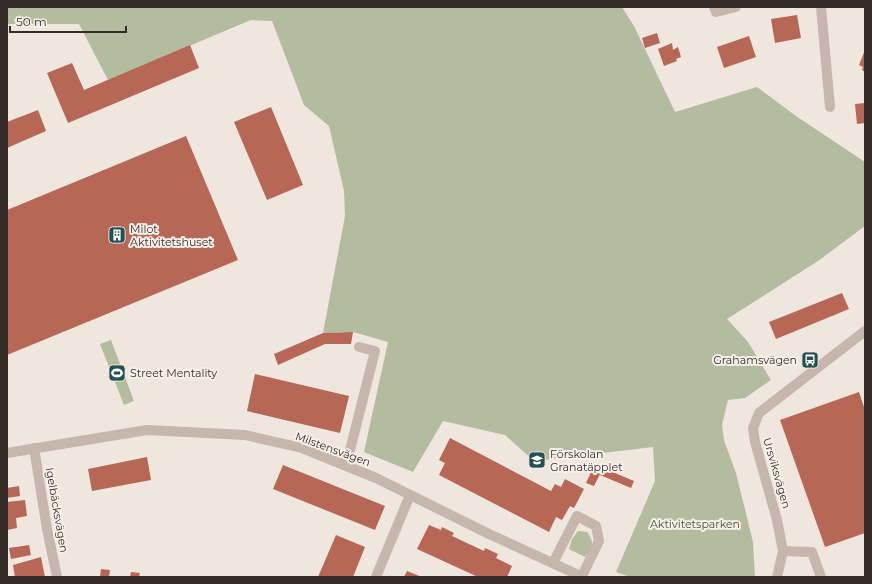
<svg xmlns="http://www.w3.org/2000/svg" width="872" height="584" viewBox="0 0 872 584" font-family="Montserrat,sans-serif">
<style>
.green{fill:#b4bca0}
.building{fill:#b66755}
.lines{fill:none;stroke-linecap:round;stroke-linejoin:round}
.minor{stroke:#c6b6ab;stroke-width:10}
.labels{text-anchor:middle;stroke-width:4;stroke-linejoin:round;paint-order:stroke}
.poi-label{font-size:11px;fill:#352c29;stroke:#f7f0ea;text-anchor:start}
.street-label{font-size:11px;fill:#352c29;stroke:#f7f0ea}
.park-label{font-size:11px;fill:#465030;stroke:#f7f0ea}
</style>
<rect width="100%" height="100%" fill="#efe6de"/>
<!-- green -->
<path class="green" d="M7,7H622L634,26L675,112L757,87L796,116L865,162V226L818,261L727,319L748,342L771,380L745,398L728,400L722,425L724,440L736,473L753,542L755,577H630L616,572L655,481L653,447L534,461L505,435L443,421L413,472L364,452L388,342L353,332L323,333L345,216L344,191L329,126L304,105L272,21L251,20L108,80L79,24H7Z
M111,340L134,401L124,405L100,344Z
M578,531L587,532C595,542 593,547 585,557L569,549L572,539Z"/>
<!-- building -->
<path class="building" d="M797,15L801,38L775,43L771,19Z
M657,33L660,43L645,48L642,38Z
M749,36L756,57L724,68L717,47Z
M672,43L673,50L678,47L681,57L676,59L677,61L664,66L658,49Z
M190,45L199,68L68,123L47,73L72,63L84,90Z
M865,50V72L862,70L863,67L859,65Z
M865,103V123L857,124L855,104Z
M271,107L303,185L267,200L234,122Z
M38,110L46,131L7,148V122Z
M186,136L238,260L7,355V210Z
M842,293L849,309L776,339L769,322Z
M353,332L351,344H325L278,365L274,354L323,333Z
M255,374L349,396L340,433L247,411Z
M859,392L865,410V533L825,547L780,420Z
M450,438L551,491L555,484L561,487L565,479L584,489L574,508L570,506L562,520L556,517L549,532L439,475L445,463L439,460Z
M147,457L151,480L92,491L88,469Z
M283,465L385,506L375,530L273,489Z
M603,468L634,481L631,488L600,475Z
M592,470L600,474L594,486L586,483Z
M19,486L20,496L7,498V488Z
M25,500L27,516L16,518L17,528L7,530V502Z
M429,525L441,530L442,527L454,533L452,536L484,551L485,548L498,554L496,558L512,566L507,577H478L417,549Z
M336,535L365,547L353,577H318Z
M29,545L31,555L11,559L9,548Z
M41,557L45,577H15L13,565Z
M101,569L110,570L109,577H100Z
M407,571L422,577H404Z
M131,572L140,573L139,577H130Z"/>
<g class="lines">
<!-- minor -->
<path class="minor" d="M714,7L716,12L736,7
M821,7L830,107
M34,448L47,529L57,577
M7,453L147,430L245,435L302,448L376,478L489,534L583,577
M344,465L350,450L375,351L359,347
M783,551L812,552L821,577
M553,563L577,516L596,526L599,541L582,576
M376,577L410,495
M777,577L783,551L777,520L755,442L753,428L759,413L865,331"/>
</g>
<!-- icons -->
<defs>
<g id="building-square" transform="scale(0.9)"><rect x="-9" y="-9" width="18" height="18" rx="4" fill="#245051" stroke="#f7f0ea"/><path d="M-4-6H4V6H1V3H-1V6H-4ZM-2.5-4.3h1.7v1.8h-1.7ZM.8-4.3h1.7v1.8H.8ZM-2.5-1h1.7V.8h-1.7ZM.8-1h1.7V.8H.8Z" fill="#fff"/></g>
<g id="bus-square" transform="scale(0.9)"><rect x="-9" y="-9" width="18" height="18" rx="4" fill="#245051" stroke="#f7f0ea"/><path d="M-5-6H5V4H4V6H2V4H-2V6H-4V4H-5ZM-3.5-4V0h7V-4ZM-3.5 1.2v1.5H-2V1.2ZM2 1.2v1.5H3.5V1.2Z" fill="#fff"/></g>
<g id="stadium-square" transform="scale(0.9)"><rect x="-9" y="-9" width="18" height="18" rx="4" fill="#245051" stroke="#f7f0ea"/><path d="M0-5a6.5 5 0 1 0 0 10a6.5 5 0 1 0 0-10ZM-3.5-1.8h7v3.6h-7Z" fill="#fff"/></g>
<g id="school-square" transform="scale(0.9)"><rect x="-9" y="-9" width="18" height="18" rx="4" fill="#245051" stroke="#f7f0ea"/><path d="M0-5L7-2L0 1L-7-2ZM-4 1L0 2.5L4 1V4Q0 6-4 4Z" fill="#fff"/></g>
</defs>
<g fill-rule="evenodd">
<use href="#building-square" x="117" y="235"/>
<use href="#bus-square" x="810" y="360"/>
<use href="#stadium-square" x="117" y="373"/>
<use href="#school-square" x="537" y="460"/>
</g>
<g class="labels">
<!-- poi labels -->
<g class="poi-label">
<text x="130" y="233">Milot<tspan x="130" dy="13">Aktivitetshuset</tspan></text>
<text x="797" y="364" text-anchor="end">Grahamsvägen</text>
<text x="130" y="377">Street Mentality</text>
<text x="550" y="458">Förskolan<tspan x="550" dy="13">Granatäpplet</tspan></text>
</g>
<!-- street labels -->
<g class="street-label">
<text transform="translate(333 449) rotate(20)" y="4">Milstensvägen</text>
<text transform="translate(777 473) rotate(74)" y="4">Ursviksvägen</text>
<text transform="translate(57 510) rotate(80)" y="4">Igelbäcksvägen</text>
</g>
<!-- park labels -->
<g class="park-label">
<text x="695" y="528">Aktivitetsparken</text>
</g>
</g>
<!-- border -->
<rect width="872" height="584" fill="none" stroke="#352c29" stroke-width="16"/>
<!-- scale -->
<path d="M10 26v6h116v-6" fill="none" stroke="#352c29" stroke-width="2"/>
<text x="16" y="26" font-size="12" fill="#352c29" stroke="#f7f0ea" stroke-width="3" paint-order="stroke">50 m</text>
</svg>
